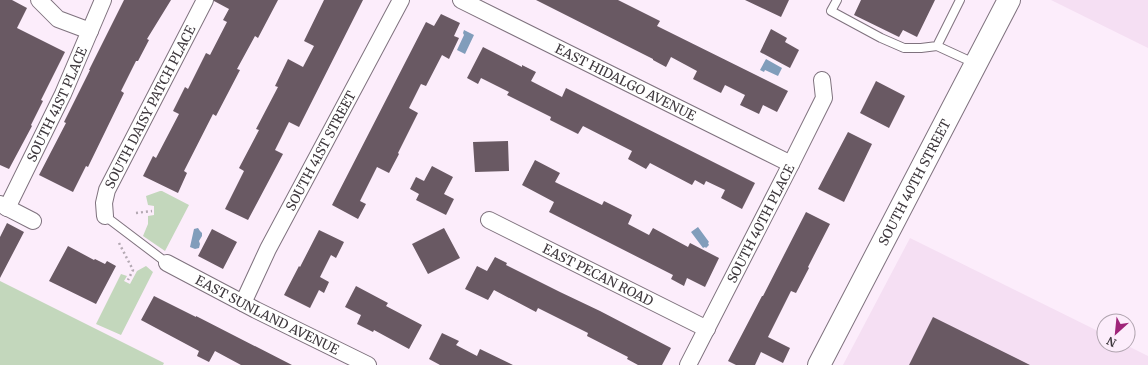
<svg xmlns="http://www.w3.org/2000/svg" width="1148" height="365" viewBox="0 0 1148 365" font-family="Merriweather,serif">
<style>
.built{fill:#f5dff3}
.green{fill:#c3d7bc}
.water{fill:#819dbb}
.building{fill:#695963}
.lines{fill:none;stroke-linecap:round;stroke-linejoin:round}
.service-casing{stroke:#7f727e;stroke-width:10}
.minor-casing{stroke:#7f727e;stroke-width:18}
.secondary-casing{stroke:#7f727e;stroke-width:24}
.path{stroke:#b4a9b3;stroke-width:2.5;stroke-dasharray:2 3;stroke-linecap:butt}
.service{stroke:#fff;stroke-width:8}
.minor{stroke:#fff;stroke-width:16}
.secondary{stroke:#fff;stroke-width:22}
.labels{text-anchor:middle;stroke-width:4;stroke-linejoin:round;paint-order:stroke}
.street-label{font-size:13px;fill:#3d373c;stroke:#fcedfb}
</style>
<rect width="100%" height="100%" fill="#fcedfb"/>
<!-- built -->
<path class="built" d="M1051,0H1148V48Z
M910,238L1104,334V345H1126L1148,356V365H843Z"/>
<!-- green -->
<path class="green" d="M160,191H162L189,205L165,251L143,236L148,224V216L154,215V206L148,205L146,196Z
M146,266L153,272L121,335L96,324L121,274L127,276L124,281L130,284L137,271Z
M0,281L164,363L163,365H0Z"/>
<!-- water -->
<path class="water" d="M464,30L474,35L465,54L457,50L464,35L463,33Z
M766,59L782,68L778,76L765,70L764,72L760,70Z
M698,227L709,242L708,243L709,245L706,248L705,247L703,248L691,232Z
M198,228L200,231L202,233V236L199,241L200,244L199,248L195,249L190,247L194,229Z"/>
<!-- building -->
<path class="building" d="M0,0H12L27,8L17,28L65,52L41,100L43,101L31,125L32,126L9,169L0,165Z
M124,0H171L147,39L149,40L138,61H136L121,91L124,93L88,167L86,166L73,192L39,175L66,123L64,122L90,70H89Z
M214,0H278L258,38L255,36L237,69L240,70L216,116L213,114L184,171L187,173L178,193L143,176L153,156L156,158L179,114L173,111L185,87L188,89L206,53L210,55L227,22L223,20L229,9L214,1Z
M324,0H363L299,127L289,122L275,150L283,154L248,220L225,209L244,171L239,168L259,130L256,129L278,87L275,86L288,59L303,67L314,46L304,41Z
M536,0H618L660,21L657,26L788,91L777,112L763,105L759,114L740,105L745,95L725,85L721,93L693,79L697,71L671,57L666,67L653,60V59Z
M745,0H789L781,17Z
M861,0H935L917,37L903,30L899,37L854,15Z
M441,14L460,23L454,36L459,38L449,59L442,55L426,86L421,84L409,108L418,113L398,153L399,154L389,173L377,167L360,201L366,204L358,219L332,205L426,22L434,26Z
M771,29L787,38L785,42L799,50L790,68L760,52Z
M483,47L522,67V65L536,72L531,81L562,97L566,88L755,183L742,209L721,198L725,190L706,181L704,185L695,180L692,185L650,163L646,169L628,159L632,151L583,126L578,134L550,120L551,117L507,95L509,92L481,78L478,84L467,78Z
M876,81L905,96L889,128L860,113Z
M848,132L872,144L844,202L818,189Z
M508,141L509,171L475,172L473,142Z
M535,160L560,173L555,182L602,205L604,201L632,215L628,224L649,235L653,228L688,247L690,243L719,258L705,287L687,278L684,286L671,279L673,275L549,212L554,202L522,185Z
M432,166L453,177L444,194L454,199L446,215L416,200L419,194L410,189L416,177L424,181Z
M806,212L830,224L808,267L809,268L796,293L791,291L768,337L790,348L783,363L761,352L755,365H736L728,361L762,296H763Z
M7,223L24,232L0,278V237Z
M444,228L460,258L428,274L412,244Z
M212,229L237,242L223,269L198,256Z
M319,230L344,242L336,258L331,255L320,277L329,282L324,293L319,290L310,308L284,295L299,266L300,267Z
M68,246L94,260L95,259L105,264L107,261L116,266L96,304L49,281Z
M495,257L507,263L506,265L560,292L600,311L671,348L662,365H638L627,359L628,357L587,336L588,333L538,308L536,312L494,290L488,300L465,289L477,266L487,271Z
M356,286L388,303L386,306L422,325L409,349L374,330L373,332L357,324L361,315L345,307Z
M154,296L196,317V316L292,365H241L215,351L209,362L197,356L199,351L141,320Z
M933,317L1030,365H909Z
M442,333L459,341L456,345L477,356L480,349L513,365H440L429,359Z"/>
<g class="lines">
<!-- service casing -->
<g class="service-casing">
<path id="service" d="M837,0L831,11L881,38L904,48H921L937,46L974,63
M937,46L960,0
M105,216L167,263"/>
</g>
<!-- minor casing -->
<g class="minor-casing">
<g id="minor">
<path d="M39,0L58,19L90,31"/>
<path id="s1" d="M461,0L791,164"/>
<path d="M0,204L33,221"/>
<path id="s2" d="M7,208L63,94L103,0"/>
<path id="s3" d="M105,216L104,203L107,190L205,0"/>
<path id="s4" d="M489,220L707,329"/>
<path id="s5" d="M167,263L256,310L368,365"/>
<path id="s6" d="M243,303L268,249L401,0"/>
<path id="s7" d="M688,365L791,164L824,98L822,80"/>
</g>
</g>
<!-- secondary casing -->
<g class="secondary-casing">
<g id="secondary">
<path id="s8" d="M819,365L1009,0"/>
</g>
</g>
<!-- path -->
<path class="path" d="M136,213L152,211
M119,243L133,270L128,280"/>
<!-- service -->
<use href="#service" class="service"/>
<!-- minor -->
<use href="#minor" class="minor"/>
<!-- secondary -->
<use href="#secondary" class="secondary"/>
</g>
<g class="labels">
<!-- street labels -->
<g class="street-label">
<text dy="5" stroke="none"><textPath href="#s1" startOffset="184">EAST HIDALGO AVENUE</textPath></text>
<text dy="5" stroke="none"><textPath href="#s2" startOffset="115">SOUTH 41ST PLACE</textPath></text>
<text dy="5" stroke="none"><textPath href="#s3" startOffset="120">SOUTH DAISY PATCH PLACE</textPath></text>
<text dy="5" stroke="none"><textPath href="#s6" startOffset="171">SOUTH 41ST STREET</textPath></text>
<text dy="5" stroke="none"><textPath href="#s8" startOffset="206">SOUTH 40TH STREET</textPath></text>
<text dy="5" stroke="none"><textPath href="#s7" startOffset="159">SOUTH 40TH PLACE</textPath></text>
<text dy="5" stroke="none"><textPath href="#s4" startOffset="122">EAST PECAN ROAD</textPath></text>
<text dy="5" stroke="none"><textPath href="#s5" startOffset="113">EAST SUNLAND AVENUE</textPath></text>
</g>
</g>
<!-- north arrow -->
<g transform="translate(1116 333) rotate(207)"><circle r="19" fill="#fcedfb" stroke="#b0a4af"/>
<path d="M0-3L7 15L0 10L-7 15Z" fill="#9f2479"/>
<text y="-6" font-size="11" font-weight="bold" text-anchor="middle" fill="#3d373c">N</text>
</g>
</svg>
